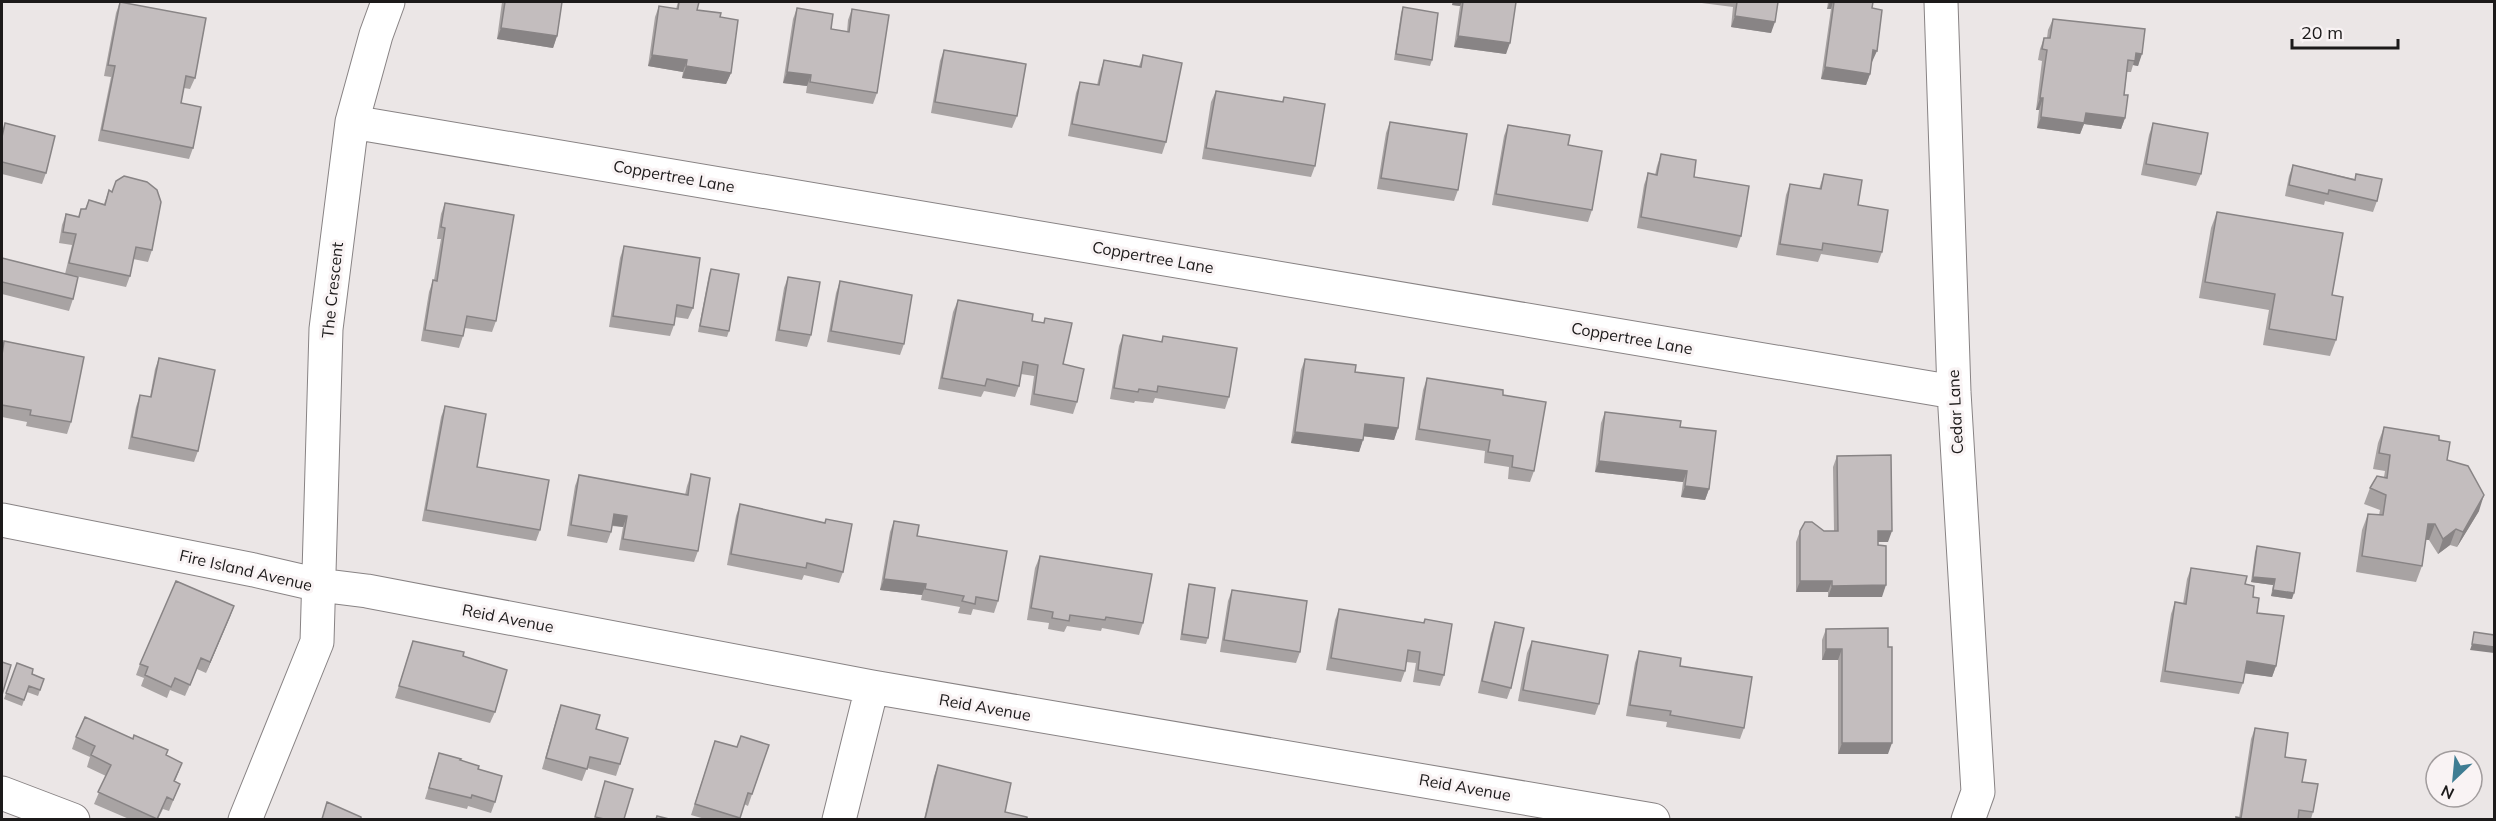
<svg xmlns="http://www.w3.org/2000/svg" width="2496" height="821" viewBox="0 0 2496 821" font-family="Mulish,sans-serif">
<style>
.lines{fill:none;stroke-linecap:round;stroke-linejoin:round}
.minor-casing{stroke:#888384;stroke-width:35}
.minor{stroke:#fff;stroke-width:33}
.wall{fill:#a8a3a3}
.shaded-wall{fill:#888485}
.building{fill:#c3bdbe;stroke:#888485;stroke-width:1.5}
.labels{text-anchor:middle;stroke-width:6;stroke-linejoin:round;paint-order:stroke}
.street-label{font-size:16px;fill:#1c1a1a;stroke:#f9f3f4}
</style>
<rect width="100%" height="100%" fill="#ebe6e6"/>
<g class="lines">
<!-- minor casing -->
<g class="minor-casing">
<path id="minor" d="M1941,2L1954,392L1978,792L1968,820
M352,122L1954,392
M2,520L254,570L319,585L367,591L872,687L1653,820
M2,793L73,820
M245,820L317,642L326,329L352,122L376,35L388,2
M839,820L872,687"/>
</g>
<!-- minor -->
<use href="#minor" class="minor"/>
</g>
<!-- wall -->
<path class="wall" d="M120,2L195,78L190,89L184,88L181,103L193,148L189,159L98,141L111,77L104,76L116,13Z
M502,2H562L557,36L553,48L497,39Z
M678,2H699L697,10L720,17L731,73L726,84L682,78L683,72L648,66L655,17L659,6L676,9Z
M1453,2H1516L1506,54L1454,47L1460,6L1452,5Z
M1694,2H1778L1771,33L1731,27L1733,7Z
M1828,2H1873L1872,8V62H1871L1870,74L1866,85L1821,79L1831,9H1827Z
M1403,7L1432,60L1430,66L1394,60L1401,13Z
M797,8L831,29L847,32L848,20L852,9L877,93L873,104L806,93L807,86L783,83L793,19Z
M2053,19L2145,29L2138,66L2133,65L2131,72H2127L2124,95L2125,118L2121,129L2084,124L2080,134L2037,128L2039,110H2036L2042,61L2038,60L2040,49L2044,38H2047L2048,30Z
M944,50L1017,116L1012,128L931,113L940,61Z
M1143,55L1166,142L1162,154L1068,136L1076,93L1080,82L1097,85L1100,72L1104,60L1139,66Z
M1216,91L1282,102L1284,97L1315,166L1311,177L1202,159L1211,102Z
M1390,122L1458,190L1454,201L1377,189L1386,133Z
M5,123L46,173L42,184L2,174V133Z
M2153,123L2201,174L2196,186L2141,175L2149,135Z
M1508,125L1568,145L1592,210L1588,222L1492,205L1504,136Z
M1661,154L1694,177L1741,236L1737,248L1637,228L1644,185L1648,173L1655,175L1657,166Z
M2293,165L2355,179L2356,174L2377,201L2373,212L2325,201L2324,205L2285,196L2289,176Z
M1824,174L1858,205L1882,252L1878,263L1821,254L1818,262L1776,255L1786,195L1790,184L1819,189Z
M109,190L152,250L148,262L133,259L130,276L126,287L71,275L73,299L69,311L2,294V258L65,274L72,245L59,243L62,225L66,214L78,217L81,209H85L89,200L104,204Z
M445,203L496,321L492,332L465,328L463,336L459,348L421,341L429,292L433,280H434L441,239H437L441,214Z
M2217,212L2332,295L2336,340L2330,356L2263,345L2269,310L2199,298L2211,228Z
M624,246L693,308L688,319L675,317L674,325L670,336L609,327L620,258Z
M711,269L729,331L727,337L698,332L709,274Z
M788,277L811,335L807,347L775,341L784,288Z
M840,281L904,344L900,355L827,342L836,293Z
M958,300L1032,321L1044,323L1045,318L1077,402L1073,414L1030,405L1034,376L1021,374L1019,386L1015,397L984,391L981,397L938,389L953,312Z
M1123,335L1161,342L1163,336L1229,397L1225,409L1155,398L1153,403L1135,401L1134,403L1110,399L1119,346Z
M4,341L71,422L67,434L26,426L27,422L2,417V349Z
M159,358L198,451L194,462L128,449L136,407L140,395L150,397L155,369Z
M1305,359L1355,372L1398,428L1394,440L1364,436L1359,452L1291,443L1301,370Z
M1427,378L1503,395L1534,471L1530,482L1508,479L1509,467L1484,463L1485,451L1415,440L1423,390Z
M445,406L477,467L540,530L536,541L422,521L441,417Z
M1605,412L1709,489L1705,500L1681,497L1683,482L1595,472L1601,423Z
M2384,427L2439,440L2447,460L2479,511L2457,547L2450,545L2438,554L2429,540H2425L2422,566L2416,582L2356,572L2362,530L2368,514L2379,515L2380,510L2364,504L2370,488L2384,477L2385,471L2373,469L2378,443Z
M1837,456L1888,542H1878L1882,597H1828V592H1796V542L1800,531H1834L1833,467Z
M691,474L698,551L694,562L619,550L623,527L612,526L611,532L607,543L567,536L575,486L579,475L685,495L687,486Z
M740,504L843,572L839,583L804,575L802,580L727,565L736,516Z
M894,521L917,536L998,601L994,613L973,609L971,615L958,613L960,607L921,600L922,595L880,590L890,532Z
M2257,546L2292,599L2271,596L2273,585L2251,582L2255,552Z
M1040,556L1143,623L1139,635L1102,628L1101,631L1067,626L1064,632L1048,629L1049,623L1027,620L1035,568Z
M2191,568L2245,584L2253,597L2257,613L2276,666L2272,677L2245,673L2243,683L2239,694L2160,682L2171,614L2175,602L2183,604L2187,579Z
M1189,584L1208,638L1206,644L1180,640L1187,590Z
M1232,590L1300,652L1296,663L1220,652L1228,601Z
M234,606L206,673L197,669L185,696L170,690L167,698L141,686L144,678L136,675L140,664Z
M1339,609L1423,623L1425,619L1444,675L1440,686L1413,682L1416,663L1406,662L1405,671L1401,682L1326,670L1335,620Z
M1495,622L1511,688L1507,699L1478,693L1491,633Z
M1888,628V754H1838V660H1822V640L1826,629Z
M413,641L463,656L495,712L490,723L395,698Z
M1532,641L1599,704L1595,715L1518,701L1527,653Z
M1639,651L1680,666L1744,728L1740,739L1666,727L1667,722L1626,716L1635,663Z
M17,663L32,674L44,679L38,696L27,692L22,706L4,699Z
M561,705L596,729L620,764L616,776L587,768L582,781L542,769L557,716Z
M2255,728L2285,757L2302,782L2313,812L2311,819H2236V817L2239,818L2251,739Z
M741,736L769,745L748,806L744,804L739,819H705L691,815L715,741L737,747Z
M76,737L133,739L168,750L166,755L182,763L175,781L180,784L169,811L163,809L158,819H129L94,804L106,776L87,767L90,757L72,749Z
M439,753L460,760L478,769L495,802L491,813L468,806L467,809L425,799Z
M938,765L1005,812L1027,819H924L934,776Z"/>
<!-- shaded-wall -->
<path class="shaded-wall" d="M1453,2H1462L1460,6L1452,5Z
M1830,2H1833L1831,9H1827Z
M1735,16L1775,22L1771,33L1731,27Z
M501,28L557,36L553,48L497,39Z
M1458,36L1510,43L1506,54L1454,47Z
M1873,50L1877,51L1872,62H1869Z
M2136,53L2142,54L2138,66L2133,65Z
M652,55L687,60L683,72L648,66Z
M686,66L731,73L726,84L682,78Z
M1825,67L1870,74L1866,85L1821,79Z
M787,72L811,75L807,86L783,83Z
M2040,98H2043L2039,110H2036Z
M2086,113L2125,118L2121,129L2084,124L2080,134L2037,128L2041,117Z
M1365,424L1398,428L1394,440L1361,436Z
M1295,432L1363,440L1359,452L1291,443Z
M1599,461L1687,471L1683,482L1595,472Z
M1685,486L1709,489L1705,500L1681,497Z
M2484,495L2479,511L2457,547L2463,532Z
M614,514L627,516L623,527L610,525Z
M2428,524H2435L2429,540L2422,539Z
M2456,529L2450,545L2438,554L2443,539Z
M1878,531H1892L1888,542H1874Z
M2253,577L2275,579L2273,585L2251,582Z
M884,579L926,584L922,595L880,590Z
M1800,581H1832L1828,592H1796Z
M1886,585L1882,597H1828L1832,586Z
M2273,590L2294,593L2292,599L2271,596Z
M234,606L230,617L206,673L210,662Z
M2472,644L2494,647V653L2470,650Z
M1826,649H1842L1838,660H1822Z
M2247,661L2276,666L2272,677L2242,673Z
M1842,743H1892L1888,754H1838Z"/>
<!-- building -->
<path class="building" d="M120,2L206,18L195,78L186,76L181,103L201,107L193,148L102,130L115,66L108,65Z
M505,2H562L557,36L501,28Z
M679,2H699L697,10L721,13L720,17L738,20L731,73L686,66L687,60L652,55L659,6L678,9Z
M1463,2H1516L1510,43L1458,36Z
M1737,2H1778L1775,22L1735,16Z
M1834,2H1873L1872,8L1882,10L1877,51L1873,50L1870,74L1825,67Z
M1403,7L1438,13L1432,60L1396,54Z
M797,8L833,14L831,29L849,32L852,9L889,15L877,93L810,82L811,75L787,72Z
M2053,19L2145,29L2142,54L2136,53L2135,61L2128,60L2124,95H2128L2125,118L2086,113L2084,123L2041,117L2043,98H2040L2047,50L2042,49L2044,38H2050Z
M944,50L1026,64L1017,116L935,102Z
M1143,55L1182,63L1166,142L1072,124L1080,82L1099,85L1104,60L1141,67Z
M1216,91L1283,102L1284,97L1325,104L1315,166L1206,148Z
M1390,122L1467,134L1458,190L1381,178Z
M5,123L55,136L46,173L2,162V137Z
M2153,123L2208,133L2201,174L2146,164Z
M1508,125L1570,135L1568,145L1602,151L1592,210L1496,194Z
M1661,154L1696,160L1694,177L1749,186L1741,236L1641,217L1648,173L1657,175Z
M2293,165L2355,180L2356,174L2382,179L2377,201L2329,190L2328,194L2289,185Z
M1824,174L1862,180L1858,205L1888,210L1882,252L1823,243L1822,250L1780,244L1790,184L1821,189Z
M124,176L147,182L157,190L161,202L152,250L136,247L130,276L69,263L76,234L63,232L66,214L79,217L81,209H86L89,200L105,205L109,190L112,192L116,181Z
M445,203L514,215L496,321L467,316L463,336L425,330L433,280L437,281L445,228L441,227Z
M2217,212L2343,233L2332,295L2343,297L2336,340L2269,329L2275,294L2205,282Z
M624,246L700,258L693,308L677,305L674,325L613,316Z
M2,258L78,277L73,299L2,282Z
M711,269L739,274L729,331L700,326Z
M788,277L820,282L811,335L779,330Z
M840,281L912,295L904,344L831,331Z
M958,300L1033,314L1032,321L1044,323L1045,318L1072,323L1063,364L1084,369L1077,402L1034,394L1038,365L1023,362L1019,386L987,379L985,386L942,378Z
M1123,335L1162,342L1163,336L1237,348L1229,397L1158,386L1157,392L1139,389L1138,392L1114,388Z
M4,341L84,357L71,422L30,415L31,410L2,405V355Z
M159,358L215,370L198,451L132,437L140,395L151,397Z
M1305,359L1356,365L1355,372L1404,378L1398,428L1365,424L1363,440L1295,432Z
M1427,378L1503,390V395L1546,402L1534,471L1512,467L1513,456L1488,452L1490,440L1419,429Z
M445,406L486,414L477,467L549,480L540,530L426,510Z
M1605,412L1681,421L1680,427L1716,431L1709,489L1685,486L1687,471L1599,461Z
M2384,427L2439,436V440L2450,442L2447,460L2468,466L2484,495L2463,532L2456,529L2443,539L2435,524H2428L2422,566L2362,556L2368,514L2383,515L2386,495L2370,488L2377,476L2387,478L2390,455L2379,453Z
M1891,455L1892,531H1878V545L1886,546V585L1832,586V581H1800V531L1805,522H1812L1824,531H1838L1837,456Z
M691,474L710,478L698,551L623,539L627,516L614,514L611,532L571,525L579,475L688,495Z
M740,504L825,523L826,519L852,524L843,572L807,563L806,568L731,554Z
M894,521L919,525L917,536L1007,551L998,601L976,597L975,604L962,601L964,596L925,589L926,584L884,579Z
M2257,546L2300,553L2294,593L2273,590L2275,579L2253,577Z
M1040,556L1152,574L1143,623L1106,617L1105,620L1070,615L1069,621L1052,618L1053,612L1031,608Z
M2191,568L2247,576L2245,584L2254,586L2253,597L2259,598L2257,613L2284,616L2276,666L2247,661L2243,683L2165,671L2175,602L2186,604Z
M176,581L234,606L210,662L201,658L190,685L175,678L171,687L145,675L148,667L140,664Z
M1189,584L1215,588L1208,638L1182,634Z
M1232,590L1307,601L1300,652L1224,640Z
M1339,609L1424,623L1425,619L1452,624L1444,675L1418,670L1420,652L1408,650L1405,671L1331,658Z
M1495,622L1524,628L1511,688L1482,681Z
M1888,628V647H1892V743H1842V649H1826V629Z
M2474,632L2494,635V647L2472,644Z
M413,641L464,652L463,656L507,670L495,712L399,686Z
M1532,641L1608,655L1599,704L1523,690Z
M1639,651L1681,658L1680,666L1752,677L1744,728L1670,715L1671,711L1630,705Z
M2,662L11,665L2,695Z
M17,663L33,669L32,674L44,679L40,690L29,686L24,700L6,693Z
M561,705L600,715L596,729L628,738L620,764L590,757L587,769L546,758Z
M85,717L133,739L134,735L168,750L166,755L182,763L174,781L180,784L173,800L167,797L157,819L98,792L111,765L91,755L95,746L76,737Z
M2255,728L2288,733L2285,757L2306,760L2302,782L2318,784L2313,812L2299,810L2298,819H2236V817L2241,818Z
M741,736L769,745L752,794L748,793L740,818L695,804L715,741L737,747Z
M439,753L461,759L460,760L479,766L478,769L502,776L495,802L472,795L471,798L429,788Z
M938,765L1011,783L1005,812L1027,817V819H925Z
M605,781L633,789L624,819H604L595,817Z
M327,802L361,817V819H363H322Z
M657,816L669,819H656Z"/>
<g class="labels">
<!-- street labels -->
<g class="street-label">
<text transform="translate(674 176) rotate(10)" y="6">Coppertree Lane</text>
<text transform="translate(1153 257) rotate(10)" y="6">Coppertree Lane</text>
<text transform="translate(332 290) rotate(-84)" y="6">The Crescent</text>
<text transform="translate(1632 338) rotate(10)" y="6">Coppertree Lane</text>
<text transform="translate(1955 412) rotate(-93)" y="6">Cedar Lane</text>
<text transform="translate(246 570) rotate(13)" y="6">Fire Island Avenue</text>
<text transform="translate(508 618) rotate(11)" y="6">Reid Avenue</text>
<text transform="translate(985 707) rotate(10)" y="6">Reid Avenue</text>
<text transform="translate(1465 787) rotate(10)" y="6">Reid Avenue</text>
</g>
</g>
<!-- border -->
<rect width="2496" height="821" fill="none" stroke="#1c1a1a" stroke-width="6"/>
<!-- north arrow -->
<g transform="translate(2454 779) rotate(206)"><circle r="28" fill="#f9f3f4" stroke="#a19c9d" stroke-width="1.5"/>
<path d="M0-4.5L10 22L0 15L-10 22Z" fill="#3f7d93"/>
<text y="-9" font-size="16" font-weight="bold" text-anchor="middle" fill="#1c1a1a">N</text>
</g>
<!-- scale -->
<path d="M2292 39v9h106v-9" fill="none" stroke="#1c1a1a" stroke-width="3"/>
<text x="2301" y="39" font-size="18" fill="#1c1a1a" stroke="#f9f3f4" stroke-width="4.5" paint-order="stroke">20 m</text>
</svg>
